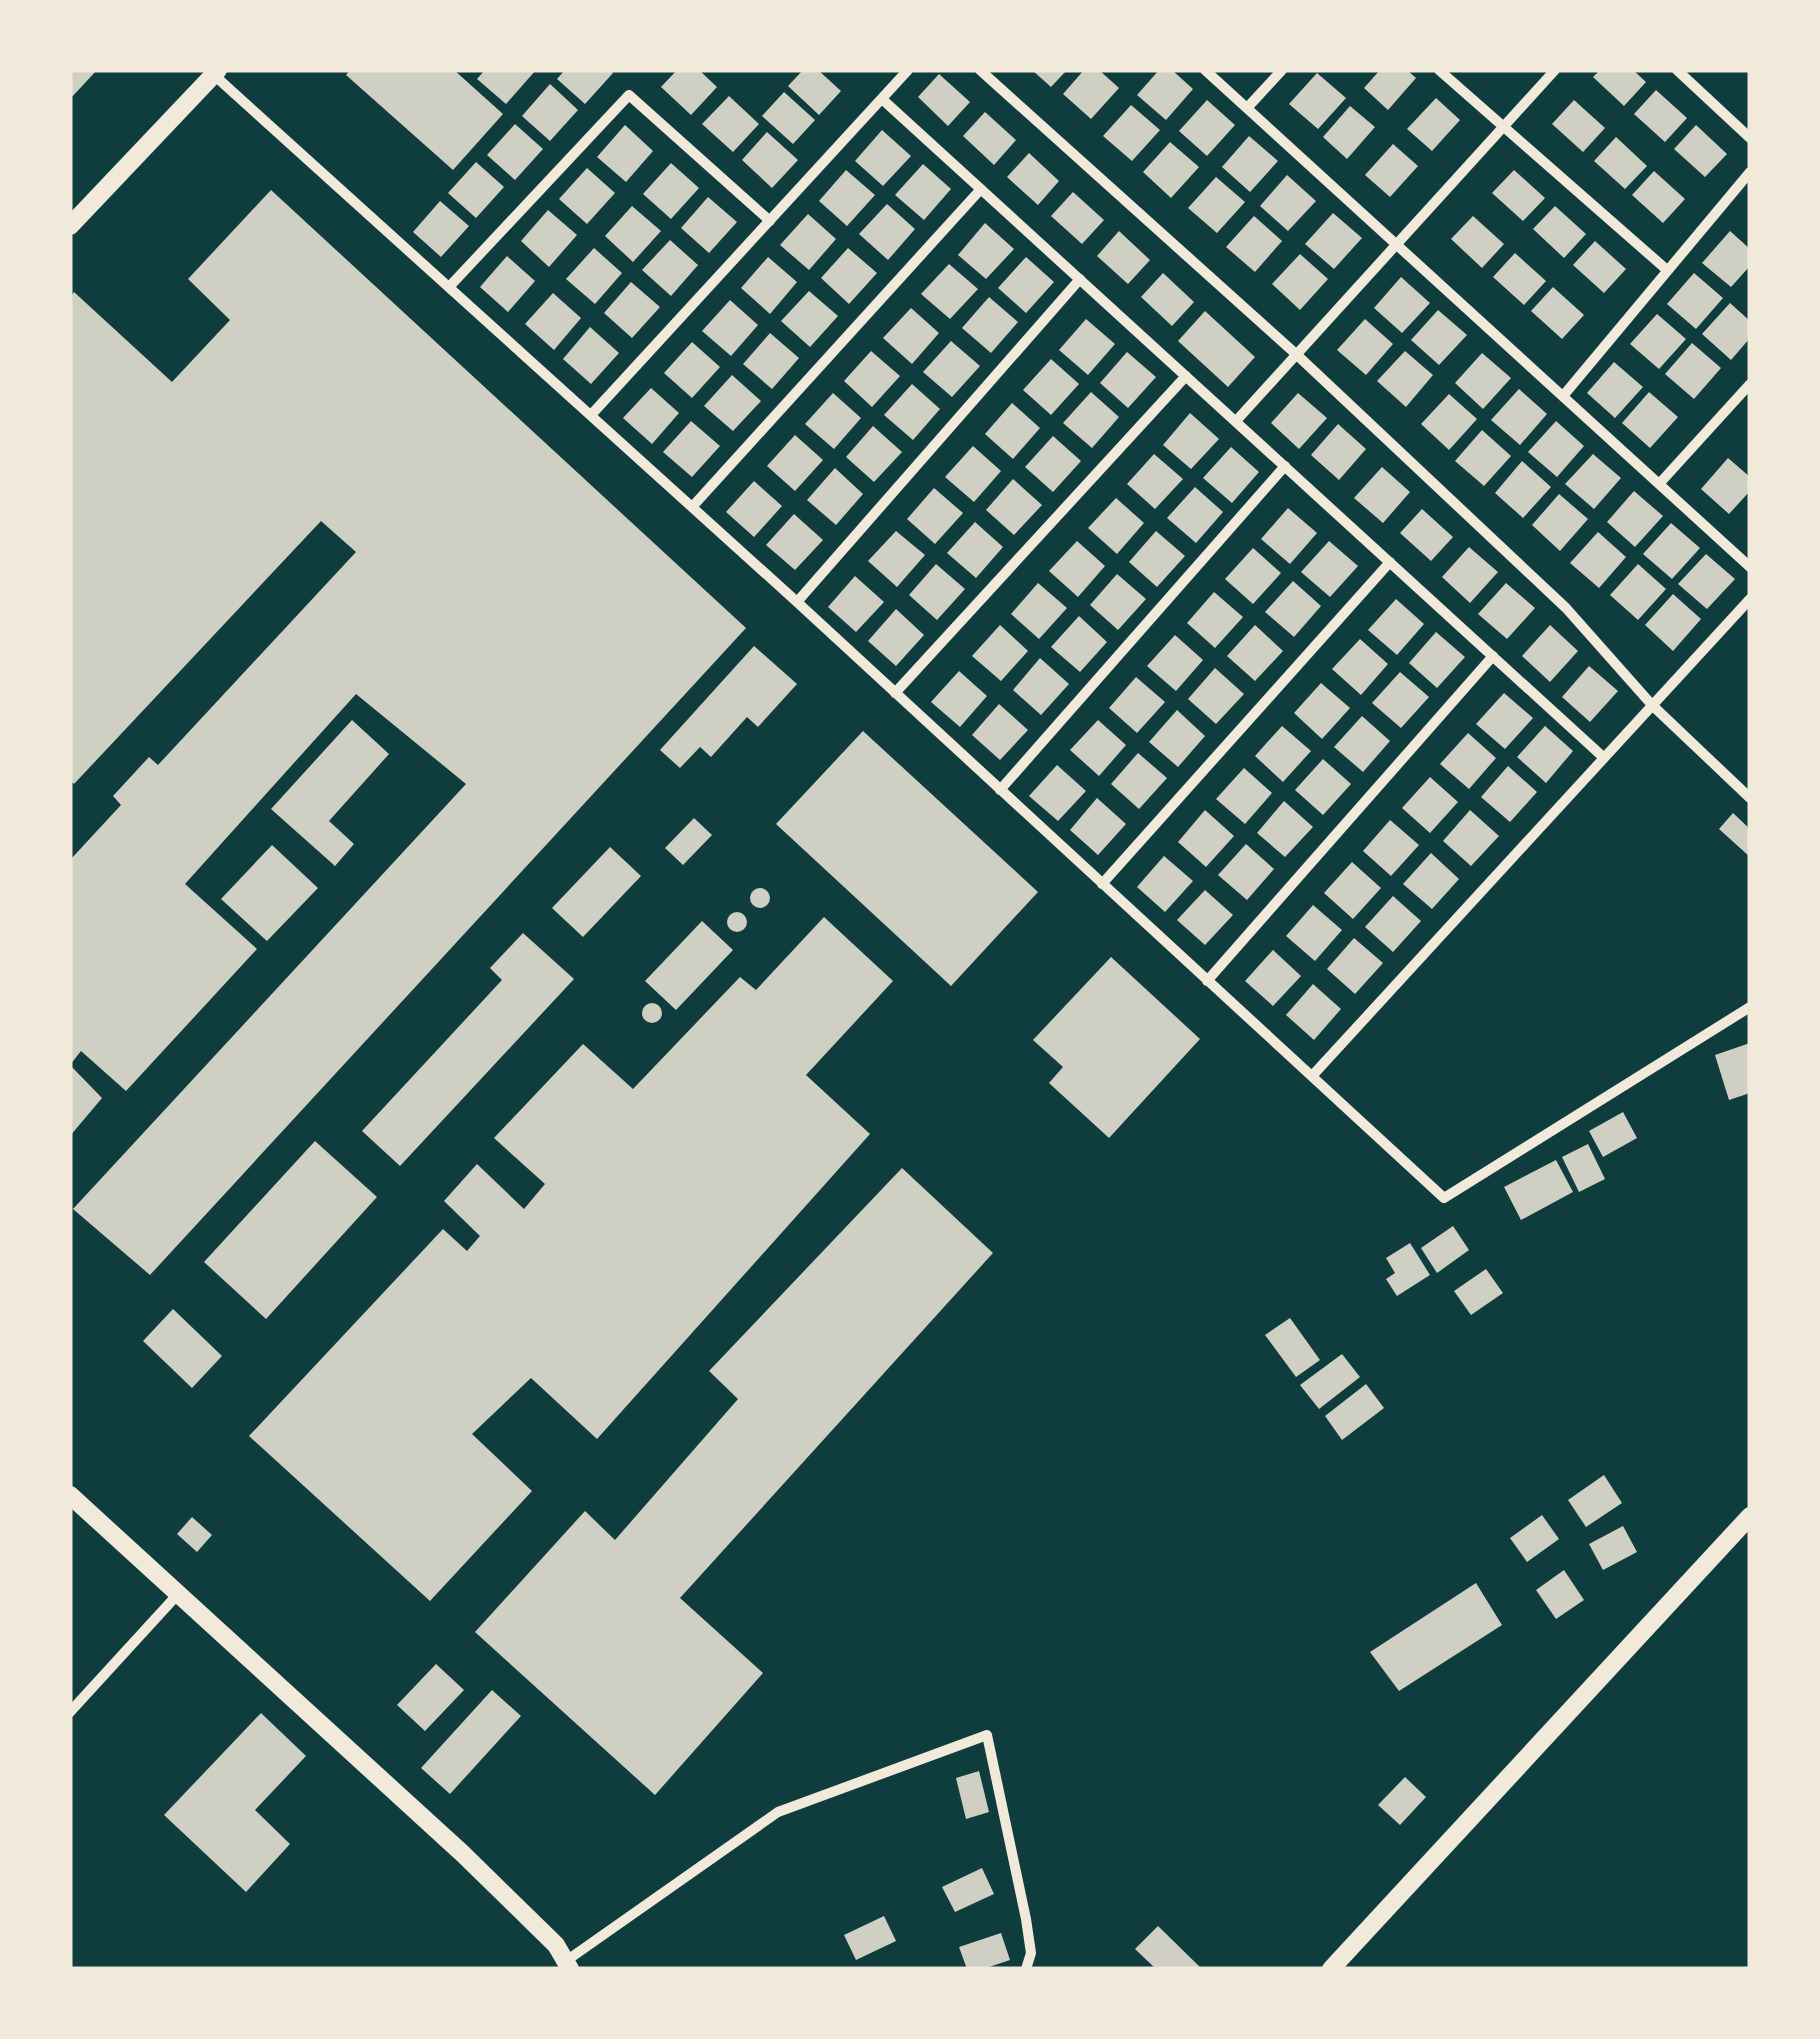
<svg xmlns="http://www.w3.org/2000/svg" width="1820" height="2039" viewBox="0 0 1820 2039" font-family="'Public Sans',sans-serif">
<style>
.building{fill:#cfcfc3}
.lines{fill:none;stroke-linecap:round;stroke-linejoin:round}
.minor{stroke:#f1e9da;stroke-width:10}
.tertiary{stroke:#f1e9da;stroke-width:18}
</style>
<rect width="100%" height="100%" fill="#0f3d3e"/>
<!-- building -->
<path class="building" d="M70,70H97L70,99Z
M350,70H454L503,114L453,170L346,75Z
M485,70H536L506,104L477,79Z
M565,70H610L613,73L585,104L557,79Z
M677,70H699L717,87L691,115L661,87Z
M803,70H818L841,91L819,115L788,86Z
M1032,70H1067L1051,87Z
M1084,70H1099L1119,88L1091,119L1063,94Z
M1159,70H1172L1193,89L1166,120L1137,95Z
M1380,70H1407L1416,78L1388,110L1364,88Z
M1600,70H1633L1646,82L1624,106L1593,77Z
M1317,73L1346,98L1318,129L1289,104Z
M939,74L970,102L948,126L918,97Z
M550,84L578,110L550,141L522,116Z
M1656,90L1687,118L1665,142L1634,114Z
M784,92L815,120L793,144L762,116Z
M729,96L759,124L733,152L702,124Z
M1436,98L1460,120L1432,151L1407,129Z
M1207,100L1235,125L1207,156L1179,131Z
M1574,100L1605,128L1583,152L1552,124Z
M1131,105L1160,130L1132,161L1103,136Z
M1350,106L1375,127L1347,159L1323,137Z
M985,112L1016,140L994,165L963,136Z
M515,124L543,149L515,180L487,155Z
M625,125L653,151L626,182L597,157Z
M1696,125L1727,154L1705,177L1674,149Z
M882,130L911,156L883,186L855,161Z
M767,132L798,160L772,188L742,160Z
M1249,136L1278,161L1250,192L1222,167Z
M1616,137L1647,166L1625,189L1594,161Z
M1170,142L1199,167L1171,198L1143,172Z
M1393,144L1418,166L1390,197L1365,175Z
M1029,153L1059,181L1038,205L1007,177Z
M476,162L504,187L476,218L448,193Z
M671,163L699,188L671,219L643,194Z
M923,164L951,189L924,220L895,195Z
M587,168L615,193L587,224L559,199Z
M846,170L875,195L847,226L819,201Z
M1514,170L1545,198L1523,221L1492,193Z
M1654,171L1685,199L1663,223L1632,195Z
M1287,175L1316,201L1288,231L1260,206Z
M1216,177L1245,202L1217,233L1188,208Z
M271,190L746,628L150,1275L73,1209L466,784L356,694L185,884L257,949L126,1091L81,1051L70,1065V860L121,805L113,796L149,757L158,765L356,552L321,521L74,784L70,780V297L74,292L172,382L230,320L188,279Z
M1073,192L1104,220L1082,244L1051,216Z
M708,197L737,222L709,253L681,228Z
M440,201L469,226L441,257L413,232Z
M887,204L915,229L888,260L859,234Z
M632,206L661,231L633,262L605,236Z
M1555,206L1586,234L1564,258L1533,229Z
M548,210L577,235L549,267L521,241Z
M1333,213L1362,238L1334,269L1305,244Z
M808,214L836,239L809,270L780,245Z
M1254,216L1282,241L1255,272L1226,247Z
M1473,216L1504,244L1482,268L1451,239Z
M985,223L1014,249L986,279L958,255Z
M1119,231L1150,260L1128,284L1097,256Z
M1730,231L1750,249V266L1731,287L1702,263Z
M670,240L698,265L671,296L642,270Z
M1595,241L1626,269L1604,293L1573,265Z
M594,248L622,273L595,304L566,279Z
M848,248L877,273L849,304L821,278Z
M1515,253L1546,281L1524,305L1493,277Z
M1300,254L1328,279L1300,310L1272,284Z
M507,256L535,281L508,312L480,287Z
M768,257L797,282L770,314L741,288Z
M1026,257L1054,282L1026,313L998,288Z
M949,264L978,289L950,319L921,294Z
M1163,273L1194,302L1172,326L1141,297Z
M1694,273L1723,298L1696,329L1667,304Z
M1401,277L1430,303L1402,333L1374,308Z
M631,282L660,307L632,338L604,313Z
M1553,287L1584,315L1562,339L1531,311Z
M809,291L838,316L810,347L781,321Z
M553,293L581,318L554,350L525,324Z
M989,297L1018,322L991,353L962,328Z
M730,300L758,325L731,356L702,331Z
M1730,303L1750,321V338L1731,360L1702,334Z
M911,308L939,333L912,364L883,338Z
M1438,310L1467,335L1439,365L1411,340Z
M1205,311L1255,357L1228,387L1178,341Z
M1657,314L1686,339L1659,369L1630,344Z
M1086,319L1115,344L1088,375L1059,350Z
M1365,319L1393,344L1366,375L1337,350Z
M590,327L619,353L591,384L563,359Z
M770,333L799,358L772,389L743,364Z
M951,341L980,366L952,397L923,372Z
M692,342L720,367L692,398L664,373Z
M1692,343L1721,368L1694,399L1665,374Z
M871,351L900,376L872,407L844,381Z
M1405,351L1433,375L1406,407L1377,381Z
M1127,352L1156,377L1128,408L1100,383Z
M1482,353L1511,378L1483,409L1455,383Z
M1051,359L1079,384L1051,415L1023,390Z
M1614,362L1643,387L1615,418L1587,393Z
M732,375L761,401L733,431L704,406Z
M912,384L940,409L913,440L884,415Z
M651,388L679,413L652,444L623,418Z
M1519,389L1547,414L1520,445L1491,420Z
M1091,392L1119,417L1092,448L1063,423Z
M1649,392L1678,417L1650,448L1622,423Z
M833,393L861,418L834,449L805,424Z
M1298,393L1327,418L1299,449L1271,423Z
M1449,394L1477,419L1449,450L1421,424Z
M1012,403L1040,428L1013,459L985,434Z
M1190,413L1219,439L1191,469L1163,445Z
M691,421L720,446L692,477L663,452Z
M1556,421L1584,446L1557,477L1528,452Z
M1338,424L1366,449L1339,480L1311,455Z
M873,426L902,452L874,482L846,457Z
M1482,430L1511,456L1484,486L1455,461Z
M795,435L823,460L795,491L767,466Z
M1053,436L1081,461L1053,492L1025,467Z
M973,446L1001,471L974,502L945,477Z
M1231,447L1259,472L1232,503L1203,478Z
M1154,454L1183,479L1155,509L1127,484Z
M1593,454L1621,478L1594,509L1565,484Z
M1728,458L1750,477V491L1729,514L1701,489Z
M1522,461L1551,487L1523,518L1495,493Z
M1382,467L1410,492L1383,523L1354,498Z
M835,468L863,494L836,525L807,500Z
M1013,479L1042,505L1014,535L986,510Z
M754,481L782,506L754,537L726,512Z
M1195,487L1223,512L1196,543L1167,518Z
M934,488L963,513L935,544L907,519Z
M1634,491L1663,516L1635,547L1607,522Z
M1559,494L1588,519L1560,551L1532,525Z
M1116,498L1144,523L1117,554L1088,528Z
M1288,508L1317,533L1290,564L1261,539Z
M1422,509L1453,537L1431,561L1400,533Z
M794,514L823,540L795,570L766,545Z
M975,522L1003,547L976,578L947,553Z
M1671,523L1700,548L1672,579L1643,554Z
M896,531L925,555L897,587L868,561Z
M1156,531L1185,556L1157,587L1129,562Z
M1598,532L1626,557L1599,588L1570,563Z
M1077,541L1105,566L1078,597L1049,571Z
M1329,541L1358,566L1330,597L1301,572Z
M1469,547L1498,572L1470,603L1442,577Z
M1253,548L1281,573L1253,604L1225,579Z
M1706,554L1735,579L1707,609L1678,584Z
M936,564L965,589L937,620L909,595Z
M1638,564L1666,589L1638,620L1610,595Z
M1117,574L1146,599L1118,630L1090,605Z
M855,576L884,602L856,632L828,607Z
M1293,581L1321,606L1294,637L1265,612Z
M1038,583L1067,608L1039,639L1011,614Z
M1506,583L1535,608L1507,639L1478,614Z
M1214,592L1243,617L1215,648L1187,623Z
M1673,594L1701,619L1673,651L1645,625Z
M1396,599L1424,624L1397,655L1368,630Z
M896,609L924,635L896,666L868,641Z
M1079,616L1107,642L1080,672L1051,647Z
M1000,625L1028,651L1001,681L972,656Z
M1255,625L1283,651L1255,681L1227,656Z
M1550,625L1578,651L1550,682L1522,656Z
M1436,632L1465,657L1437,688L1409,663Z
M1175,635L1203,660L1176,691L1147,666Z
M1360,639L1388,664L1361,695L1332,669Z
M754,646L797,684L758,727L747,717L711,757L700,747L680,768L660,750Z
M1040,658L1069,684L1041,715L1013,690Z
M1589,666L1618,691L1590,722L1562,697Z
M1215,668L1244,694L1216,724L1188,699Z
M959,671L987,696L960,727L931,702Z
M1400,672L1429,697L1401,728L1372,703Z
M1136,677L1165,702L1137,733L1109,708Z
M1321,683L1350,708L1322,739L1294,713Z
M1504,693L1533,718L1505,749L1476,724Z
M999,704L1028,730L1000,760L972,735Z
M1177,710L1205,736L1178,767L1149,742Z
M1362,716L1390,741L1363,772L1334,747Z
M352,720L389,754L329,821L354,844L335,866L271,809Z
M1098,720L1126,745L1099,776L1070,750Z
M1282,726L1311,751L1283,782L1255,756Z
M1545,726L1573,751L1546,783L1517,757Z
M863,731L1038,892L951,986L776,824Z
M1468,733L1496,758L1469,789L1440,764Z
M1138,753L1167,778L1139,809L1111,784Z
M1323,759L1351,784L1323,815L1295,790Z
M1057,765L1086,791L1058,821L1029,796Z
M1508,766L1537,792L1510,822L1481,797Z
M1244,768L1272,793L1245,824L1216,799Z
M1430,777L1458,802L1430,833L1402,808Z
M1097,798L1126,824L1098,855L1070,830Z
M1284,801L1313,827L1285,857L1257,833Z
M1205,810L1234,836L1206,867L1178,842Z
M1470,810L1499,836L1471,866L1443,841Z
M1733,813L1750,829V857L1719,829Z
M694,818L712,835L683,865L665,848Z
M1390,820L1419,845L1391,876L1363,851Z
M1246,844L1274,869L1247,900L1218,875Z
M272,845L318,888L267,941L221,899Z
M610,847L641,876L583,937L552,908Z
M1431,853L1459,879L1432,909L1403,884Z
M1164,856L1193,881L1165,912L1137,887Z
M1352,862L1381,888L1353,919L1324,893Z
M750 898a10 10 0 1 1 20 0a10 10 0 1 1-20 0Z
M1205,890L1233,915L1205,945L1177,920Z
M1393,896L1421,921L1393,952L1365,927Z
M1313,905L1342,930L1315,961L1286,936Z
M727 922a10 10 0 1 1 20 0a10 10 0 1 1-20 0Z
M824,917L893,981L806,1075L870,1134L597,1439L531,1378L472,1434L532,1491L430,1601L249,1436L443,1229L467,1251L480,1236L444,1201L477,1164L524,1209L545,1184L494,1138L583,1044L633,1089L740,977L756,990Z
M702,921L733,950L676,1010L645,981Z
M523,933L574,979L400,1166L362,1131L502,980L490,968Z
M1354,938L1383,963L1355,994L1327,969Z
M1273,950L1301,976L1273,1006L1245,981Z
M1111,957L1200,1039L1109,1138L1049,1083L1063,1067L1033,1040Z
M1313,984L1341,1009L1314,1040L1286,1015Z
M642 1013a10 10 0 1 1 20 0a10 10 0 1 1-20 0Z
M1750,1043V1093L1729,1100L1715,1055Z
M70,1065L102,1098L70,1136Z
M1623,1112L1637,1138L1603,1157L1589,1131Z
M315,1141L377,1197L266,1319L204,1262Z
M1588,1144L1605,1179L1579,1192L1562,1157Z
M1556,1160L1573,1192L1521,1220L1504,1187Z
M902,1168L993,1253L680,1598L763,1673L655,1795L475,1632L585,1511L615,1540L738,1399L709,1371Z
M1453,1226L1469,1250L1437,1273L1421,1248Z
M1410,1243L1430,1275L1397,1296L1386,1279L1395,1273L1386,1258Z
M1486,1269L1503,1293L1471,1315L1454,1291Z
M173,1309L222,1356L192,1388L143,1341Z
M1290,1318L1320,1360L1296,1377L1265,1335Z
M1342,1354L1360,1377L1319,1409L1300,1385Z
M1366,1384L1384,1408L1342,1440L1325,1416Z
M1604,1475L1622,1503L1586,1527L1568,1500Z
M1542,1515L1559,1539L1527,1562L1510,1538Z
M192,1517L212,1535L197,1552L177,1534Z
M1623,1526L1637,1552L1603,1570L1589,1544Z
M1564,1570L1584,1600L1556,1619L1536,1590Z
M1476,1583L1502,1625L1399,1691L1370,1652Z
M436,1664L464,1690L425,1731L397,1705Z
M492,1690L521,1716L450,1794L421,1768Z
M261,1713L306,1756L255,1810L290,1844L246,1892L164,1815Z
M979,1771L989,1812L966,1819L956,1778Z
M1405,1777L1426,1797L1400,1825L1378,1805Z
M982,1868L994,1894L955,1912L942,1887Z
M884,1916L896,1941L856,1960L844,1935Z
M1158,1926L1202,1969H1156L1135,1949Z
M1001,1933L1010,1960L983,1969H967L959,1947Z"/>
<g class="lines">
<!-- minor -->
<path class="minor" d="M980,70L1297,355L1566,608L1652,705L1750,798
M1205,70L1750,567
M1439,70L1667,270
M1677,70L1750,138
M214,75L797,602L1444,1198L1750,1007
M882,99L1602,756
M1247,108L1282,70
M449,287L629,95L770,221
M1563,396L1750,172
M591,415L908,70
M1236,421L1555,70
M1659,484L1750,384
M692,507L981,189
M797,602L1080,279
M895,693L1186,376
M1000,790L1285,466
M1102,884L1390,562
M1207,981L1493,656
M1312,1076L1750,599
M70,1712L178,1594
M566,1961L778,1812L987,1735L1026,1919L1031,1953L1026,1969"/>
<!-- tertiary -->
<path class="tertiary" d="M70,226L218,70
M70,1495L463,1854L556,1945L570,1969
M1331,1969L1750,1516"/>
</g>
<!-- border -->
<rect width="1820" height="2039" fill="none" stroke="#f1e9da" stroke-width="145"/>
</svg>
